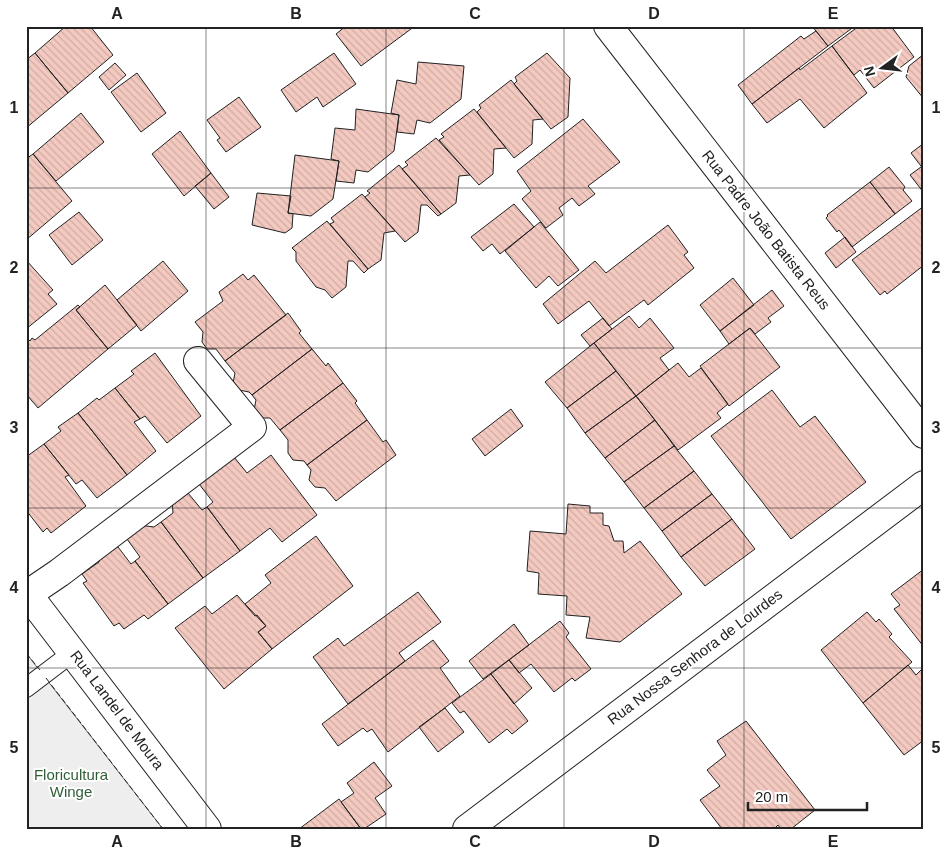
<svg xmlns="http://www.w3.org/2000/svg" width="950" height="855" viewBox="0 0 950 855" font-family="Helvetica,sans-serif">
<style>
.green{fill:#eee;stroke:#6f6f6f}
.building{fill:url(#building-back-hatch);stroke:#222}
.lines{fill:none;stroke-linecap:round;stroke-linejoin:round}
.service-casing{stroke:#222;stroke-width:20}
.minor-casing{stroke:#222;stroke-width:30}
.service{stroke:#fff;stroke-width:18}
.minor{stroke:#fff;stroke-width:28}
.fence{stroke:#222;stroke-width:1;stroke-dasharray:6 2.5;stroke-linecap:butt}
.grid{fill:none;stroke:#222;stroke-width:1;stroke-opacity:0.55}
.labels{text-anchor:middle;stroke-width:4;stroke-linejoin:round;paint-order:stroke}
.street-label{font-size:15px;fill:#222;stroke:#fff}
.park-label{font-size:15px;fill:#2f5e38;stroke:#fff}
.neatline{fill:none;stroke:#222;stroke-width:2}
.grid-label{font-size:16px;text-anchor:middle;font-weight:bold;fill:#222}
</style>
<defs>
<pattern id="building-back-hatch" width="6" height="6" patternUnits="userSpaceOnUse" patternTransform="scale(1.25)"><rect width="6" height="6" fill="#f3c9c0"/><path d="M-1 5l2 2M0 0l6 6M5-1l2 2" fill="none" stroke="#d0aca5"/></pattern>
</defs>
<rect width="100%" height="100%" fill="#fff"/>
<!-- green -->
<path class="green" d="M26,653L43,675L163,829H26Z"/>
<!-- building -->
<path class="building" d="M66,26H90L113,55L68,93L35,53Z
M346,26H415L361,66L336,34Z
M812,26H855L828,46Z
M859,26H891L914,57L874,88L860,70L854,75L832,46Z
M816,31L828,46L752,104L738,85L801,36L804,39Z
M832,46L867,93L824,128L800,99L767,123L752,104L799,68L800,70Z
M35,53L68,93L26,128V60Z
M334,53L356,84L323,107L317,97L296,112L281,90Z
M547,53L570,78L568,117L551,129L514,84L517,81L515,77Z
M924,54V99L906,77L909,66Z
M418,62L464,66L461,99L430,123L417,120L414,134L397,132L399,115L391,113L397,80L416,84Z
M115,63L126,75L109,90L99,77Z
M137,73L166,113L141,132L111,92Z
M511,80L543,119L533,120L532,144L514,158L477,112L481,108L479,105Z
M239,97L261,127L226,152L217,140L220,138L207,120Z
M356,109L399,115L394,151L368,172L356,170L354,183L336,181L339,161L331,159L335,128L355,130Z
M474,109L506,148L494,149L493,174L479,185L439,140L444,137L441,134Z
M81,113L104,142L56,181L33,154Z
M583,119L620,162L588,186L595,194L579,206L572,198L559,208L563,215L546,228L522,199L531,191L517,171Z
M180,131L211,173L184,196L152,154Z
M436,138L470,175L459,176L456,203L441,214L402,169L408,165L405,162Z
M924,143V170L911,153Z
M33,154L72,201L26,240V159Z
M295,155L339,161L333,199L311,216L288,213Z
M399,165L441,214L438,216L427,205H421L418,232L405,242L365,197L370,193L367,191Z
M889,167L905,187L903,190L912,201L895,214L870,182Z
M921,167L924,170V193L910,175Z
M211,173L229,197L214,209L195,186Z
M870,182L895,214L852,247L839,230L837,232L826,218L828,216L827,215Z
M257,193L291,196L288,213L293,214L292,228L285,233L252,225Z
M362,194L395,231L384,233L381,260L368,269L330,224L334,222L331,218Z
M514,204L534,227L500,254L492,244L483,251L471,237Z
M924,206V265L887,294L885,291L880,295L852,260Z
M79,212L103,240L72,265L49,235Z
M327,221L368,269L364,273L353,261H348L346,287L332,298L325,290L316,287L296,261V252L292,248Z
M540,222L579,270L558,286L549,276L536,288L505,251Z
M668,225L688,252L684,255L694,268L648,305L644,300L609,326L589,301L558,324L543,304L595,261L606,273Z
M845,237L856,252L836,268L825,253Z
M26,260L53,290L48,294L57,304L26,329Z
M163,261L188,291L141,331L117,300Z
M243,274L248,280L254,275L286,315L225,361L216,349H207L202,342L203,332L195,322L223,301L219,292Z
M733,278L754,305L720,331L700,305Z
M105,285L137,325L108,349L76,310Z
M772,290L784,306L768,318L771,322L755,334L750,328L729,344L720,331Z
M78,305L80,307L76,310L108,349L38,408L26,394V337L30,341L32,338L35,340Z
M288,313L301,331L299,333L312,349L252,395L249,392L239,390L233,383L235,373L225,361Z
M629,316L639,328L650,318L674,348L660,358L669,370L636,396L594,343Z
M603,318L612,329L590,346L581,335Z
M750,328L780,367L729,406L700,366Z
M594,343L616,371L567,408L545,382Z
M312,349L326,366L328,363L343,383L280,430L270,418H260L254,410L256,400L252,395Z
M155,353L201,416L167,443L145,416L140,419L115,388L134,374L131,371Z
M678,363L689,377L701,368L728,404L717,413L721,418L678,450L636,396Z
M616,371L636,396L585,433L567,408Z
M343,383L357,401L355,403L367,420L307,465L304,461L293,460L288,453V440L280,430Z
M115,388L140,419L134,422L156,451L127,475L78,413L97,398L99,400Z
M772,390L800,427L815,416L866,482L791,539L711,436Z
M636,396L655,420L605,458L585,433Z
M511,409L523,426L485,456L472,439Z
M78,413L127,475L97,498L82,480L76,484L44,444L61,431L58,427Z
M367,420L383,442L386,440L396,455L336,501L325,488L315,487L309,480L311,470L307,465Z
M655,420L674,446L624,482L605,458Z
M44,444L69,475L65,477L86,506L51,533L47,528L43,532L26,510V507L29,505L26,502V457Z
M674,446L694,471L644,508L624,482Z
M271,455L317,515L282,542L270,528L240,551L207,507L213,502L199,484L234,457L247,473Z
M694,471L712,494L662,531L644,508Z
M181,493H188L202,510L207,507L240,551L203,578L161,522L173,513L172,499Z
M712,494L732,519L681,557L662,531Z
M568,504L590,506V513H603V525L609,526L614,541H623L624,553L640,541L682,594L620,642L586,638L590,617L566,615L567,596L538,594L539,573L527,571L530,531L566,534Z
M732,519L755,549L705,586L681,557Z
M161,522L203,578L168,604L135,561L140,557L127,539L128,533L138,525L154,527Z
M316,536L353,586L272,649L258,632L266,626L245,604L271,583L265,575Z
M111,546L118,547L131,564L135,561L168,604L148,619L144,615L124,629L119,623L114,626L83,583L87,581L82,574L99,562L100,555Z
M924,569V647L894,609L900,605L891,594Z
M418,592L441,622L399,653L405,661L348,704L313,657L338,638L344,646Z
M237,595L255,616L257,615L266,626L258,632L272,649L224,689L175,628L205,606L212,614Z
M867,612L876,622L879,619L892,634L889,637L912,662L863,703L821,650Z
M560,621L569,633L566,637L591,669L575,681L572,678L554,692L531,664L519,673L509,660Z
M514,624L529,645L483,679L469,661Z
M433,640L449,661L440,668L460,696L388,752L372,729L367,732L363,728L338,746L322,724Z
M509,660L532,688L514,704L491,674Z
M908,665L916,675L921,670L924,673V740L904,755L863,703Z
M491,674L528,721L512,734L507,729L489,743L464,711L460,713L452,703Z
M445,708L464,732L438,752L419,727Z
M746,721L815,810L791,829H781L778,825L774,829H722L700,800L720,786L707,770L726,755L717,741Z
M374,762L392,786L375,798L386,814L364,829H361L341,802L354,793L347,783Z
M339,799L361,829H299Z"/>
<g class="lines">
<!-- service casing -->
<g class="service-casing">
<path id="service" d="M26,688L72,653"/>
</g>
<!-- minor casing -->
<g class="minor-casing">
<path id="minor" d="M608,26L924,434
M26,592L207,829
M28,594L59,573L252,427L198,361
M467,829L924,485"/>
</g>
<!-- service -->
<use href="#service" class="service"/>
<!-- minor -->
<use href="#minor" class="minor"/>
<!-- fence -->
<path class="fence" d="M26,653L40,670
M46,678L163,829"/>
</g>
<!-- grid -->
<path class="grid" d="M206,26V829M386,26V829M564,26V829M744,26V829M26,188H924M26,348H924M26,508H924M26,668H924"/>
<g class="labels">
<!-- street labels -->
<g class="street-label">
<text transform="translate(766 230) rotate(52)" y="5">Rua Padre João Batista Reus</text>
<text transform="translate(695 657) rotate(-37)" y="5">Rua Nossa Senhora de Lourdes</text>
<text transform="translate(117 710) rotate(53)" y="5">Rua Landel de Moura</text>
</g>
<!-- park labels -->
<g class="park-label">
<text x="71" y="780">Floricultura<tspan x="71" dy="17">Winge</tspan></text>
</g>
</g>
<!-- border -->
<rect width="950" height="855" fill="none" stroke="#ffffff" stroke-width="55"/>
<!-- north arrow -->
<g transform="translate(882 68) rotate(255)" stroke="#ffffff" stroke-width="4" paint-order="stroke">
<path d="M0-4L9 19L0 12L-9 19Z" fill="#222222"/>
<text y="-8" font-size="14" font-weight="bold" text-anchor="middle" fill="#222222">N</text>
</g>
<!-- scale -->
<path d="M748 802v8h119v-8" fill="none" stroke="#222222" stroke-width="2.5"/>
<text x="755" y="802" font-size="15" fill="#222222" stroke="#ffffff" stroke-width="4" paint-order="stroke">20 m</text>
<rect x="28" y="28" width="894" height="800" class="neatline"/>
<g class="grid-label">
<text x="117" y="19">A</text>
<text x="296" y="19">B</text>
<text x="475" y="19">C</text>
<text x="654" y="19">D</text>
<text x="833" y="19">E</text>
<text x="14" y="113">1</text>
<text x="936" y="113">1</text>
<text x="14" y="273">2</text>
<text x="936" y="273">2</text>
<text x="14" y="433">3</text>
<text x="936" y="433">3</text>
<text x="14" y="593">4</text>
<text x="936" y="593">4</text>
<text x="14" y="753">5</text>
<text x="936" y="753">5</text>
<text x="117" y="847">A</text>
<text x="296" y="847">B</text>
<text x="475" y="847">C</text>
<text x="654" y="847">D</text>
<text x="833" y="847">E</text>
</g>
</svg>
